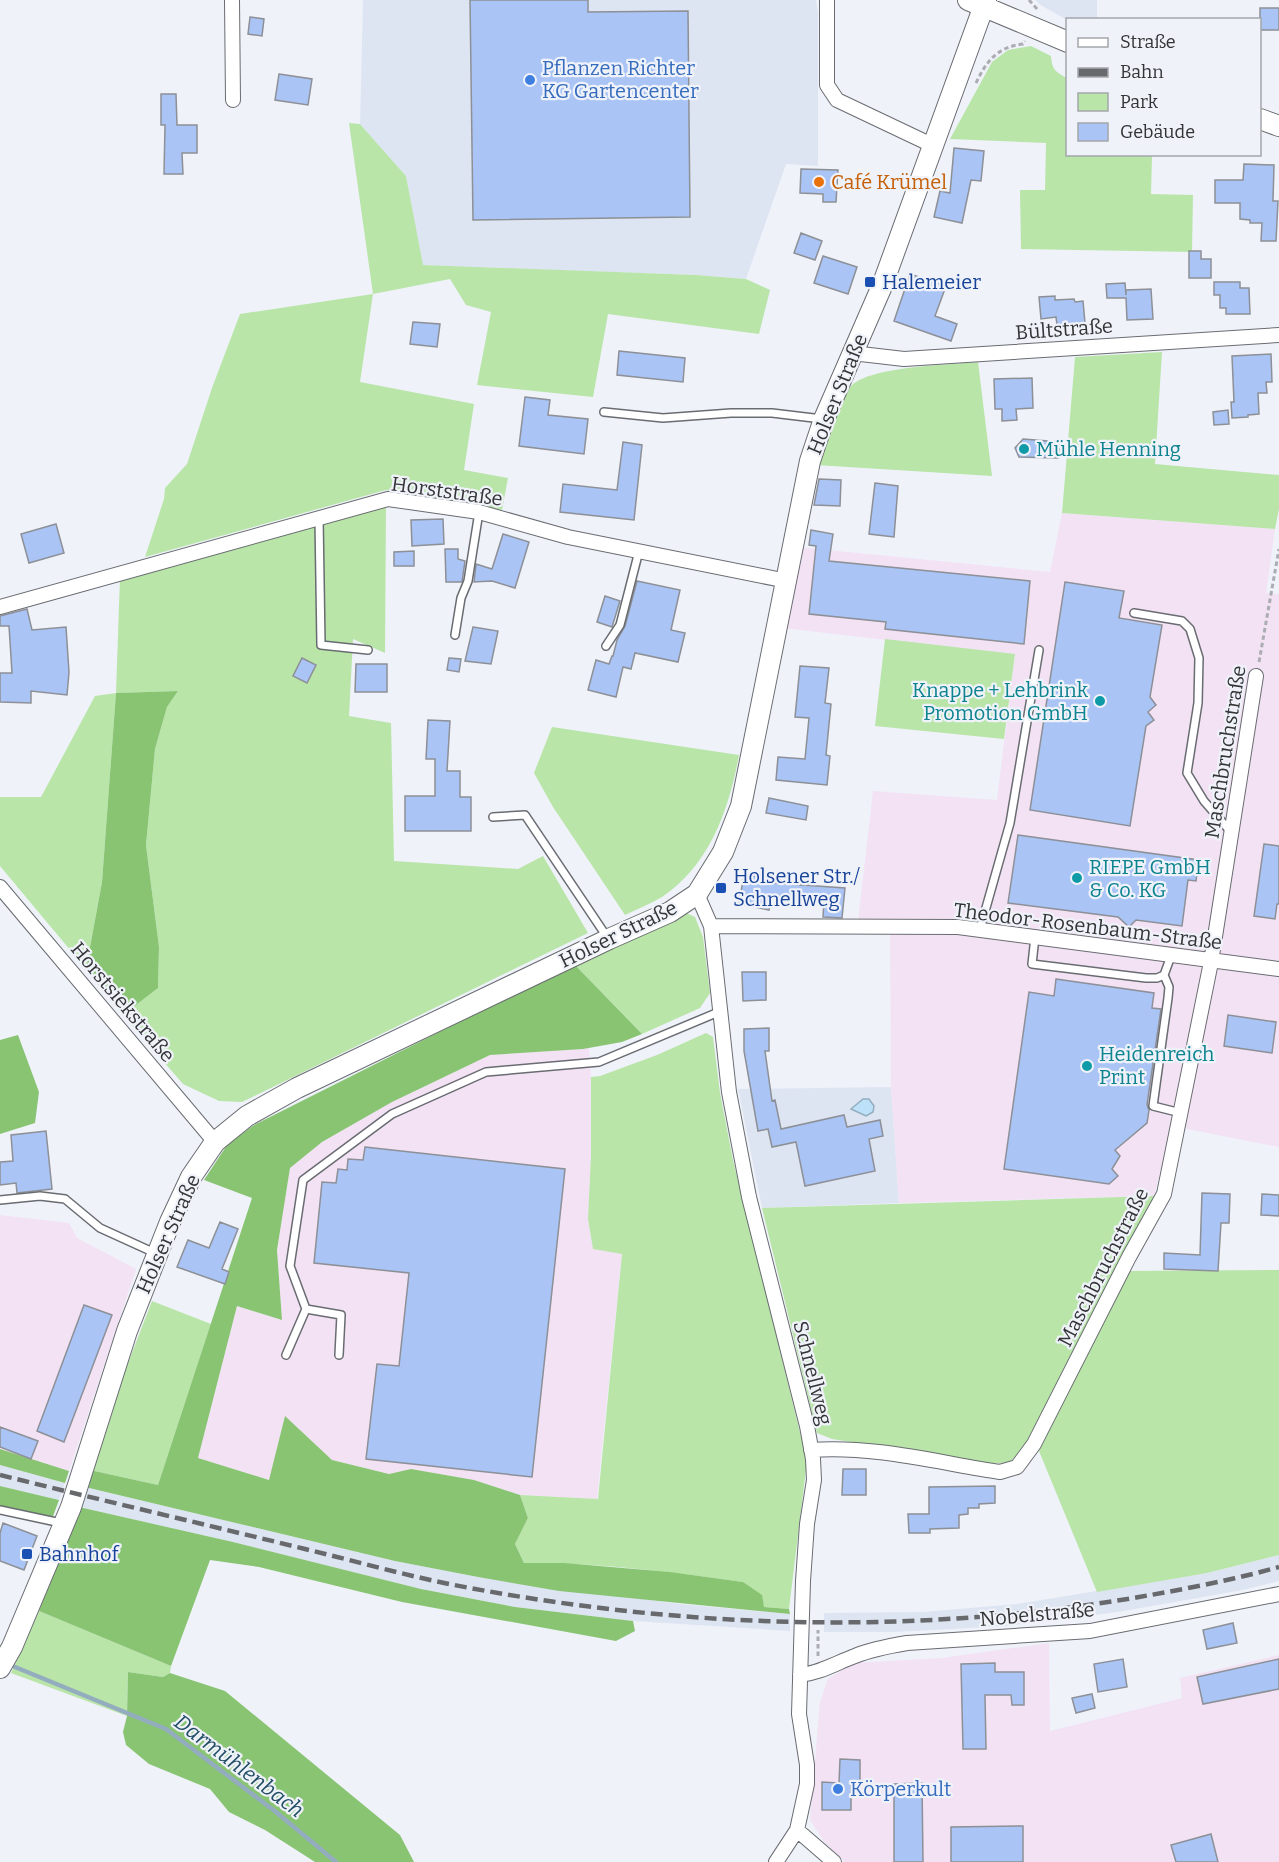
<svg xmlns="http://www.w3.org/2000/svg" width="1279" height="1862" viewBox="0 0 1279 1862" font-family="Bitter,serif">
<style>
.built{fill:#dee5f2}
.industrial{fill:#f3e2f4}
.green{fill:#b9e5a9}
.forest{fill:#89c473}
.water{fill:#bce1f8;stroke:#93adbe;stroke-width:1.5}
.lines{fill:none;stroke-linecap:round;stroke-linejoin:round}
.stream{stroke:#93adbe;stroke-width:4.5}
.building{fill:#a9c4f5;stroke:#8d9096;stroke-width:1.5}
.service-casing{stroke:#696c71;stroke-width:10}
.minor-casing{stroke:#696c71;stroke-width:16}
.secondary-casing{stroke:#696c71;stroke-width:22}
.path{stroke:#abadb2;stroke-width:3;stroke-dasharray:4.5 3;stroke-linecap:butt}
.service{stroke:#fff;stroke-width:7}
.minor{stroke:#fff;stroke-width:14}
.secondary{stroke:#fff;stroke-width:20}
.rail{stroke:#67696c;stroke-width:4.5;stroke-dasharray:12 6;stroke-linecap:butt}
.shop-dot{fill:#3f7fe0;stroke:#eff2f9;stroke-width:2}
.food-dot{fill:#e8710a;stroke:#eff2f9;stroke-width:2}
.transit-dot{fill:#1a4fb4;stroke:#eff2f9;stroke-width:2}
.culture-dot{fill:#0f9aa8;stroke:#eff2f9;stroke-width:2}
.labels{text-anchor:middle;stroke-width:4.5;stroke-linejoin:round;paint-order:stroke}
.shop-label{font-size:20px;fill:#366cbe;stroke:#eff2f9;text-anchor:start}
.food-label{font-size:20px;fill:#c56008;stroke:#eff2f9;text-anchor:start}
.transit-label{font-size:20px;fill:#164399;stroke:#eff2f9;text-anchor:start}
.street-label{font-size:20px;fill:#333436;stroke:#eff2f9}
.culture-label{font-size:20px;fill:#0d838f;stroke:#eff2f9;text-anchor:start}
.water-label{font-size:21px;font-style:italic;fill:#234e66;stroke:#eff2f9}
</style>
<rect width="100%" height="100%" fill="#eff2f9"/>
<!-- built -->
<path class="built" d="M363,0H816L818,14V166L786,164L746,279L696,275L422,265L406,176L360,124Z
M1036,0H1097V19L1067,20L1039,4Z
M891,1087L899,1203L762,1208L738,1089Z
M0,1465L65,1483L59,1500L0,1486Z
M85,1487L395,1561L478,1577L680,1604L790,1614V1631L633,1621L515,1607L421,1589L233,1542L79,1507Z
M1279,1555V1581L1243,1590L1118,1612L1007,1626L895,1632H824V1613L923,1612L1017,1604L1207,1573Z"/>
<!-- industrial -->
<path class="industrial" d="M1062,513L1275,529L1266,593L1279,594V1147L1172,1126L1154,1196L899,1203L891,1087L890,923L858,921L873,791L997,800L1015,655L783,628L797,547L1050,572Z
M589,1048L591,1077V1155L588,1219L593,1249L622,1253L597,1499L520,1495L474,1480L411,1469L389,1474L332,1460L285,1417L270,1480L198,1458L237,1306L282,1320L277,1250L290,1168L322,1142L392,1102L490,1055Z
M0,1215L69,1223L77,1238L136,1269L69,1471L0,1449Z
M1049,1643L1050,1731L1182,1698L1180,1678L1279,1655V1862H845L825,1843L810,1820L820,1702L828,1679L853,1663L942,1658Z"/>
<!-- green -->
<path class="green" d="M1031,46L1051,56C1052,69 1055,72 1067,78L1068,154L1152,155L1151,194L1193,195L1192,252L1021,249L1020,190H1045L1046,143L950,139L992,62L1008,50Z
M349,123L360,124L406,176L423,265L696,275L746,279L770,290L759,334L608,314L593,397L477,385L491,312L466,305L450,279L373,294L360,382L474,404L464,470L508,478L502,510L386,490L145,557L164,499L165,488L187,464L212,388L240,314L373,294Z
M1162,352L1155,464L1279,475V509L1275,529L1062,513L1075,357Z
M978,362L992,476L816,465C823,447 839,397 852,385C874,366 948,365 978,362Z
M386,504L385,653L353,639L349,716L391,723L394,861L518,869L543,856L588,933L242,1102L219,1101L183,1084L123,1015L158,988L159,947L146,845L155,749L167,707L178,691L116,693L102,882L86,969L0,866V797H41L95,696L116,693L120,577Z
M885,639L1015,654L1004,739L875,726Z
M552,727L739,755C729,809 710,865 662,897C650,904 637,909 625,915L553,807L534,773Z
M684,912L695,917L703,937L710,993L700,1008L642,1034L576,966Z
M706,1033L713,1037L720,1093L733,1160L807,1461L789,1609L764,1607L743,1582C670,1572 597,1562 524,1563L515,1544L528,1518L520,1495L598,1499L622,1254L593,1249L588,1219L591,1155V1077L600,1076L657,1055Z
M1154,1196L1028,1443L1010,1462L991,1464L832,1439L817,1433L762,1208Z
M1279,1270V1555L1207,1573L1097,1592L1039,1451L1126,1271Z
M152,1301L211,1324L158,1485L90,1470L104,1425Z
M39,1611L171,1666L170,1673L163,1677L128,1672L127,1716L11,1673Z"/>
<!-- forest -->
<path class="forest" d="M178,691L167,707L155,749L146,845L159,947L158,988L123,1015L86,969L102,882L116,693Z
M576,966L642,1034L622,1042L583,1049L490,1055L392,1102L322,1142L290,1168L277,1250L282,1320L237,1306L198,1458L269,1480L285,1416L332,1460L389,1474L411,1469L474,1480L520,1495L528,1518L515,1544L524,1563H564L670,1572L743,1582L762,1595L764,1607L789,1609L790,1614L559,1591L478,1577L395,1561L85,1487L90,1470L158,1485L252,1198L204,1180L227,1145L254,1125L481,1011Z
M18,1035L39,1092L35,1123L0,1134V1040Z
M0,1449L69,1471L65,1483L0,1465Z
M0,1486L59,1500L52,1519L0,1508Z
M79,1507L233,1542L421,1589L515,1607L633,1621L635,1631L616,1641L402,1602L259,1567L210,1560L171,1666L39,1611Z
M128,1672L163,1677L170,1673L225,1691L400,1835L414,1862H315L265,1830L229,1812L210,1789L149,1764L126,1745L123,1732L127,1716Z"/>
<!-- water -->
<path class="water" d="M863,1099H869L874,1106L873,1112L866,1116L851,1109Z"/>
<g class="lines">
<!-- stream -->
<path class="stream" d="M15,1667L166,1729L276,1812L336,1862"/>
</g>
<!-- building -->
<path class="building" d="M470,0H588V12L688,11L690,217L473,220Z
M1260,8H1279V30H1260Z
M250,17L264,19L262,36L248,34Z
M279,74L312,79L308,105L275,100Z
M161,94H176L177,125H197V153H182L183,174H164L165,125H161Z
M954,148L984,151L981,181L971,180L962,223L934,217L940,191L950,193Z
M1244,164L1274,165L1273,201H1278L1276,241H1261L1262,223H1250V220L1240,219V203H1215V180H1243Z
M801,169L838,170L836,202H823V194L800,193Z
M801,233L822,241L815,260L794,253Z
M1189,251H1201V259H1211V278H1189Z
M823,256L857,267L848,294L814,283Z
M910,274L946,286L935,316L957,324L951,341L894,321Z
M1214,282H1240V288H1249L1250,314H1226V308H1220V295H1214Z
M1125,283L1126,295V290L1151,289L1153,319L1127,320L1126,298H1107L1106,284Z
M1055,296V300L1074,299L1075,302L1083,301L1085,323L1057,325L1056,317L1041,319L1039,297Z
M413,322L440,324L437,347L410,344Z
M619,351L685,358L683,382L617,375Z
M1271,354L1272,382H1266L1267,393H1258L1259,414L1248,415V417L1232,418L1231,402H1234L1232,356Z
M1032,378L1033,408L1016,409L1017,420L1002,421V409H995L994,379Z
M525,397L550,400L548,415L588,419L584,454L519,446Z
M1228,410L1229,424L1214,425L1213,412Z
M1023,439L1060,442L1058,458L1019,457L1015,448Z
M623,442L642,445L634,520L560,512L563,484L617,490Z
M819,479L841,480L840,506L814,505Z
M875,483L898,486L894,537L869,534Z
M443,519L444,544L412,546L411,520Z
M56,524L64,553L29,563L21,534Z
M811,530L833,534L829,561L1030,581L1024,644L885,629L886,622L809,614L816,546L809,545Z
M503,534L529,542L515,588L492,581L474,582L476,564L492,569Z
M445,549H458V559L465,561L462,582H446Z
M414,551V566H394V552Z
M637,581L680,590L671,630L685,633L678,662L635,653L631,669L623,667L616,697L588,690L596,660L609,664L612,656H613L617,640L625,626Z
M1065,582L1124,591L1119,618L1162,625L1150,697L1156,705L1148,712L1154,720L1146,726L1130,826L1030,810Z
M605,596L620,601L612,627L597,622Z
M27,609L32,630L66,627L69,672L67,695L31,691V703L0,702V673H12L9,626H0V616Z
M473,627L498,631L491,664L465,661Z
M302,658L316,665L307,683L293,676Z
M449,658L461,659L459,672L447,670Z
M356,664H387V692H355Z
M800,666L829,668L825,703L831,704L826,755L830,756L827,785L776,780L778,757L805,759L809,718L795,717Z
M428,720L450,721L447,771H460V797H471V831H405V796H435V759H426Z
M769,798L808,806L806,820L766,813Z
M1018,835L1199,860L1196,881L1188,880L1182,926L1136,920L1129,927L1118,917L1008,903Z
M1264,844L1279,846V904H1277L1275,919L1254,916Z
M744,874L775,880L774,883L845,888L842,918L823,917L824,900L772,896L769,910L739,904Z
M742,972H766V1000L743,1001Z
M1056,979L1154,993L1152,1008L1161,1009L1147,1105L1149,1110L1147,1123L1115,1150L1120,1156L1112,1169L1118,1176L1109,1184L1004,1169L1029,992L1054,996Z
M1228,1015L1276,1022L1272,1053L1224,1046Z
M769,1028V1051H765L772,1101L775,1100L781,1129L844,1115L847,1127L880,1120L883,1136L869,1139L875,1171L805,1186L796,1142L772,1147L768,1129L758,1131L744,1051V1029Z
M46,1131L52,1189L17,1193L16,1183L0,1185V1162L13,1161L11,1135Z
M365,1147L565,1169L532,1477L366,1459L377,1364L399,1366L409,1273L314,1263L322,1182L336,1183L338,1169L347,1170L348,1159L363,1160Z
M1202,1193L1230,1194L1229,1223H1221L1218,1271L1164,1269V1253L1200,1255Z
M1262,1194L1279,1195V1216L1261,1215Z
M220,1222L238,1229L222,1269L229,1272L225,1284L177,1267L188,1240L209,1248Z
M84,1305L112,1315L64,1442L37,1431Z
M0,1427L38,1441L31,1459L0,1447Z
M843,1469H866V1495H842Z
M995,1486V1503L979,1504V1508H968V1514L959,1515V1528L930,1529V1533H909L908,1514H929V1487Z
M3,1523L37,1536L24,1570L0,1561V1533Z
M1233,1623L1237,1643L1207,1649L1203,1630Z
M1123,1659L1127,1687L1098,1692L1094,1664Z
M1279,1659V1689L1203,1704L1197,1677Z
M995,1663V1672H1024V1705H1012L1011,1695H985L986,1749H963L961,1664Z
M1092,1694L1095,1708L1076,1713L1072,1698Z
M840,1759L860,1760V1783H851V1810H822V1782L839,1783Z
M922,1783L923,1862H894V1784Z
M1023,1826V1862H951V1827Z
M1211,1834L1218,1862H1176L1171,1845Z"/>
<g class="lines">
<!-- service casing -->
<g class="service-casing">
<path id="service" d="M604,412L663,418L731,413H772L822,419
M319,518L321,645L368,650
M1134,613L1182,621L1190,629L1199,658L1198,703L1187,773L1204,801L1230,831
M455,635L461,598L468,581L479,512
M606,646L620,625L639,551
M493,817L525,815L607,937
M980,929L1010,823L1039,650
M1035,937L1032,964L1146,978H1157L1164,975L1171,956
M1164,975L1169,987L1168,998L1153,1106L1181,1113
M0,1200L40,1196L65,1199L100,1228L155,1253
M286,1355L306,1309
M339,1355L341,1315L306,1309L290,1266L303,1180L392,1114L486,1072L599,1062L721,1011
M0,1510L61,1523"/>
</g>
<!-- minor casing -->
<g class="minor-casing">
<path id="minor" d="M232,0L233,100
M827,0V85L837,100L934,146
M852,353L904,359L1279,335
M0,607L388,499L479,512L568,537L787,581
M0,887L215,1142
M697,894L711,926L729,1092L749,1197L807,1426L813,1459L814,1480L807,1524L803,1581L799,1714L807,1765V1784L797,1830L776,1862
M711,926L958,927L1279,969
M811,1450C872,1445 940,1463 1000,1472L1017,1467L1034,1444L1129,1257L1164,1194L1211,962L1256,676
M800,1675C820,1673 836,1663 855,1656C872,1649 889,1646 907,1643L1090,1631L1279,1594
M797,1830L834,1862"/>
</g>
<!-- secondary casing -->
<g class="secondary-casing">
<path id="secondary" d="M968,0L1068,42
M1260,119L1279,126
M0,1668L12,1647L71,1507L127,1331L170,1222L191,1177L215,1142L247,1116L297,1088L609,939L670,912L697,894L723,852L741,806L810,461L824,419L882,286L986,0"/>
</g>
<!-- path -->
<path class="path" d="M1029,0L1038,10
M976,83C987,60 998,47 1023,44L1025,41
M1259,662L1279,549
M818,1656V1630"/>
<!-- service -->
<use href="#service" class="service"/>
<!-- minor -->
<use href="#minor" class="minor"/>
<!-- secondary -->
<use href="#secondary" class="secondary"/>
<!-- rail -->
<path class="rail" d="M0,1475C101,1500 203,1524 305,1549C359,1562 414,1578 470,1588C691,1629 917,1635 1139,1597C1185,1589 1233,1580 1279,1567"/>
</g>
<!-- markers -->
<g class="shop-dot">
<circle cx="530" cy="80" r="6"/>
<circle cx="838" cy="1789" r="6"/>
</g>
<circle class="food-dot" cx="819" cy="182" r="6"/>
<g class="transit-dot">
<rect x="864" y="276" width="12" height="12" rx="3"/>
<rect x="715" y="882" width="12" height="12" rx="3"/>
<rect x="21" y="1548" width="12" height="12" rx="3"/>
</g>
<g class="culture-dot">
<circle cx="1024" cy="449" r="6"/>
<circle cx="1100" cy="701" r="6"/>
<circle cx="1077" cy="878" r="6"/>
<circle cx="1087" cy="1066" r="6"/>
</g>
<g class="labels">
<!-- shop labels -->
<g class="shop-label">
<text x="542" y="75">Pflanzen Richter<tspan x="542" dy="23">KG Gartencenter</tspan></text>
<text x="850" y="1796">Körperkult</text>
</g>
<!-- food labels -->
<g class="food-label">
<text x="831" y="189">Café Krümel</text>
</g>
<!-- transit labels -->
<g class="transit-label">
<text x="882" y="289">Halemeier</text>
<text x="733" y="883">Holsener Str./<tspan x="733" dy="23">Schnellweg</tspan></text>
<text x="39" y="1561">Bahnhof</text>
</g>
<!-- street labels -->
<g class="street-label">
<text transform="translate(1064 329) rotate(-4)" y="7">Bültstraße</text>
<text transform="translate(837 394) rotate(-68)" y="7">Holser Straße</text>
<text transform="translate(447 491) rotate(8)" y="7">Horststraße</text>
<text transform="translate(1225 752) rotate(-81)" y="7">Maschbruchstraße</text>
<text transform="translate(1088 926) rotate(7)" y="7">Theodor-Rosenbaum-Straße</text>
<text transform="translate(618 934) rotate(-26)" y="7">Holser Straße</text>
<text transform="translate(123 1002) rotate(50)" y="7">Horstsiekstraße</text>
<text transform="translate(168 1234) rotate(-66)" y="7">Holser Straße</text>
<text transform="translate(1103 1267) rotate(-63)" y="7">Maschbruchstraße</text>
<text transform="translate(813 1373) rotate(76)" y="7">Schnellweg</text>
<text transform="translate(1037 1614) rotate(-5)" y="7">Nobelstraße</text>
</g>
<!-- culture labels -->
<g class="culture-label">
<text x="1036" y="456">Mühle Henning</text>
<text x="1088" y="697" text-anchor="end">Knappe + Lehbrink<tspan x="1088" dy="23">Promotion GmbH</tspan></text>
<text x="1089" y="874">RIEPE GmbH<tspan x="1089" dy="23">&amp; Co. KG</tspan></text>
<text x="1099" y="1061">Heidenreich<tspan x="1099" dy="23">Print</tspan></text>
</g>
<!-- water labels -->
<g class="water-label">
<text transform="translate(239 1766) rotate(37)" y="7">Darmühlenbach</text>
</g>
</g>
<!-- legend -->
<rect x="1066" y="18" width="195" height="138" fill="#eff2f9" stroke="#a4a6ab" stroke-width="1.5"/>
<rect x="1078" y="38" width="30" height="9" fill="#ffffff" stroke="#a4a6ab" stroke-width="1.5"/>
<text x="1120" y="48" font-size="18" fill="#333436">Straße</text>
<rect x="1078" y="68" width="30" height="9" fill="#67696c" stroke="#a4a6ab" stroke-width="1.5"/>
<text x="1120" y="78" font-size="18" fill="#333436">Bahn</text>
<rect x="1078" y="93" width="30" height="18" fill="#b9e5a9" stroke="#a4a6ab" stroke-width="1.5"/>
<text x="1120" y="108" font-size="18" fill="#333436">Park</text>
<rect x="1078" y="123" width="30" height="18" fill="#a9c4f5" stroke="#a4a6ab" stroke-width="1.5"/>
<text x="1120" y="138" font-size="18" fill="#333436">Gebäude</text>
</svg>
